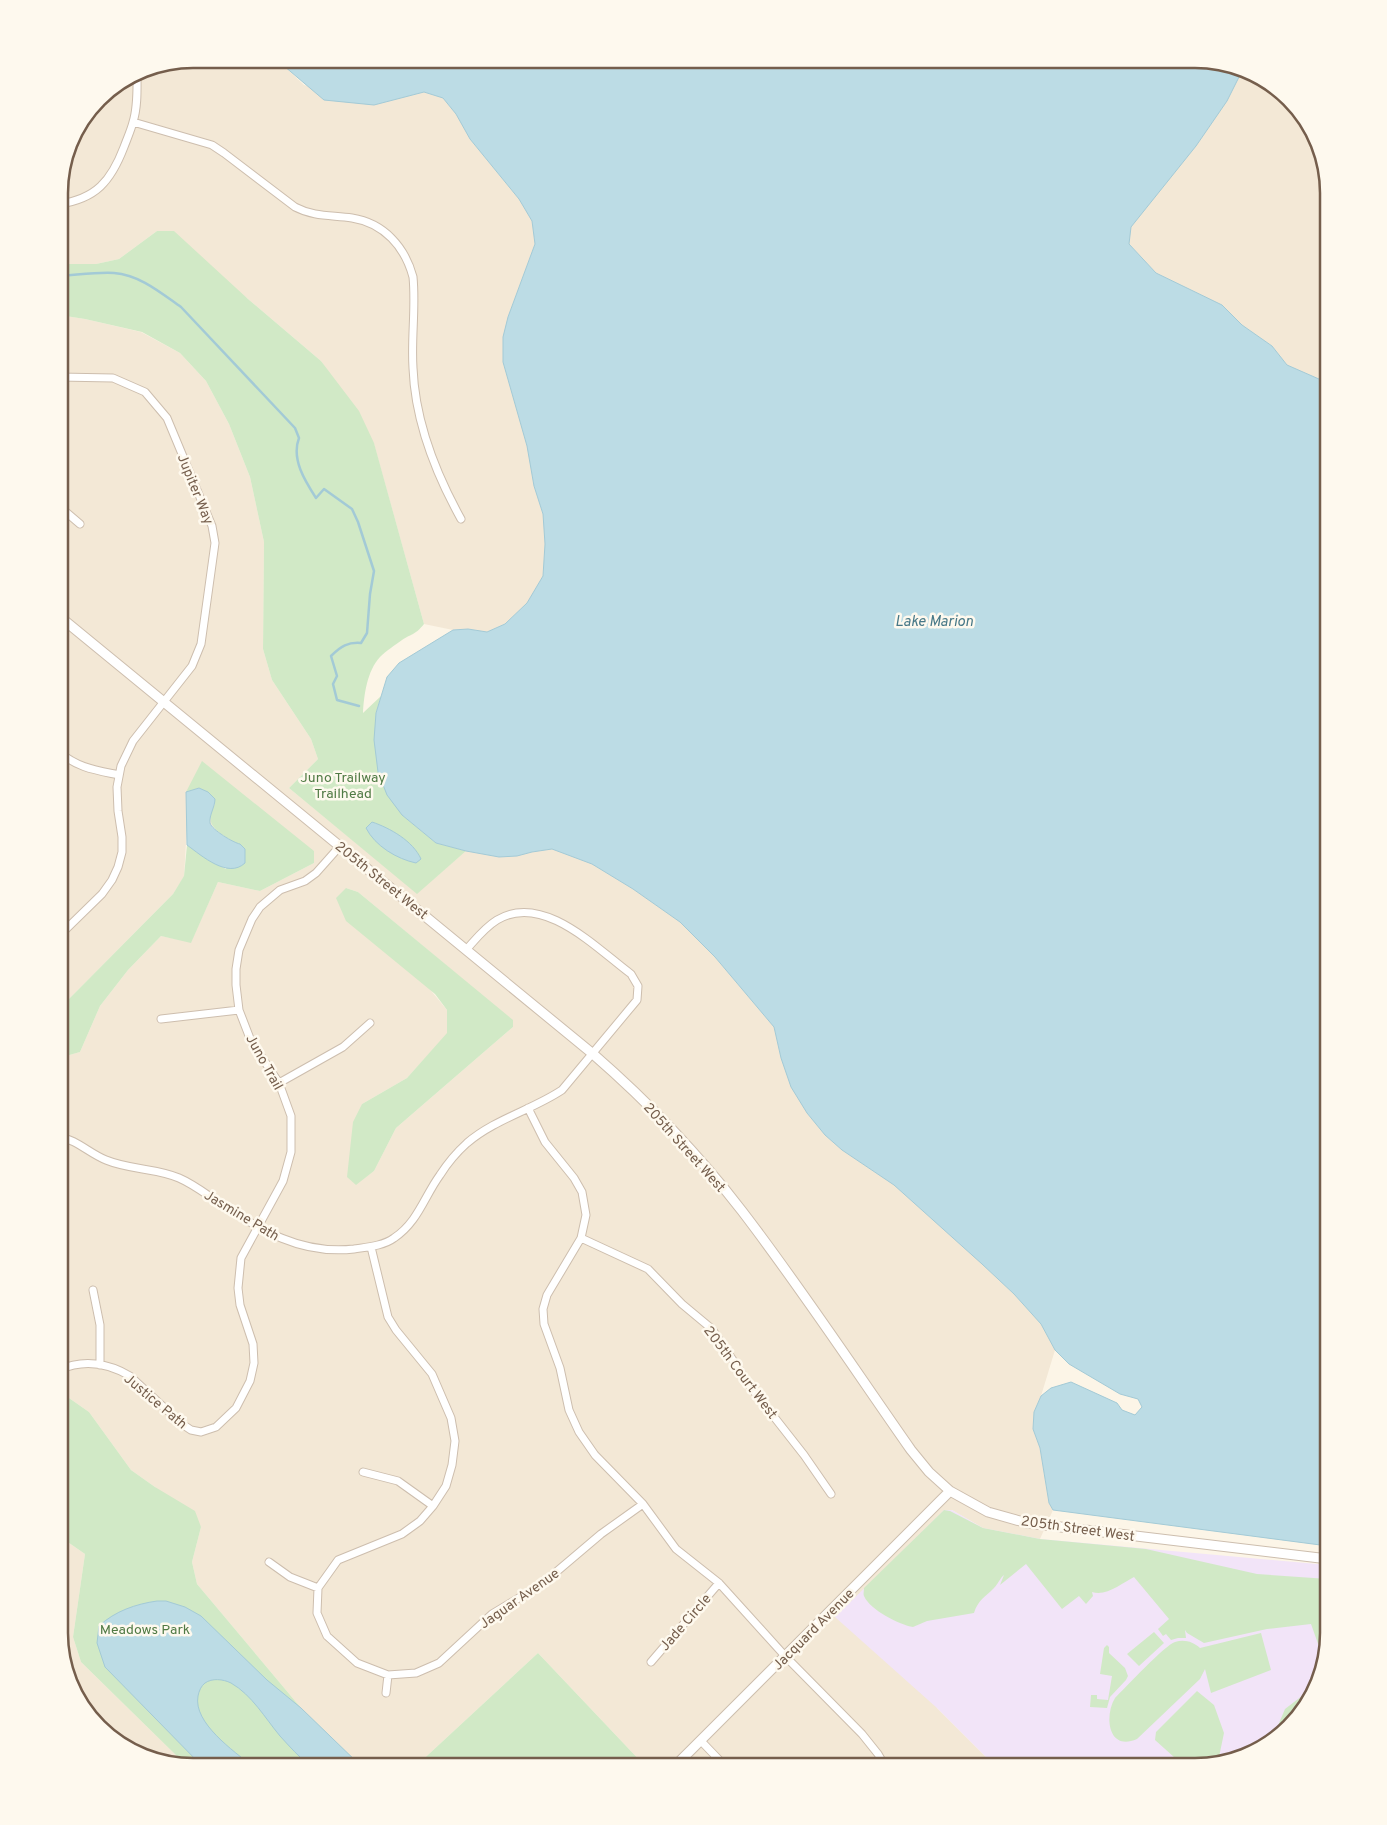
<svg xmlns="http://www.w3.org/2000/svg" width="1387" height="1825" viewBox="0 0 1387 1825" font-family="Overpass,sans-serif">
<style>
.residential{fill:#f3e8d6;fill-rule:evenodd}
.education{fill:#f2e4f8}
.green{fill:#d1e9c6}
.water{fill:#bcdce5;stroke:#a3cad6}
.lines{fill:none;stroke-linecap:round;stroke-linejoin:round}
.stream{stroke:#a3cad6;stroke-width:2.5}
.minor-casing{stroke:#cdbeae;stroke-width:9}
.tertiary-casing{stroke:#cdbeae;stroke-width:11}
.minor{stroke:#fff;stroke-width:7}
.tertiary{stroke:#fff;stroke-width:9}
.labels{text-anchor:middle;stroke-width:5;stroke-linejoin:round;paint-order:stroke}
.street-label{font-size:14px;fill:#755e4c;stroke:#fef9ee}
.park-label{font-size:14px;fill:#507a44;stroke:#fef9ee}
.water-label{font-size:15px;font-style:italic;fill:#477887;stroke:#fef9ee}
.rim{fill:none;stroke:#755e4c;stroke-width:2.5}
</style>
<rect width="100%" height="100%" fill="#fcf5e7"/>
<!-- residential -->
<path class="residential" d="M193,59H281L284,66L304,85L374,105L424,92L443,98L456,114L470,139L519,199L532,221L535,244L508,317L534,486L543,514L545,544L543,576L527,603L505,624L487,632L468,629L453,630L424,624L374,444L321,361L248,299L157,231L119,259L96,264H59V184L73,133L104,92L142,69Z
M1242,71L1262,77L1306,119L1328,193V383L1287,365L1272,346L1242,325L1222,305L1156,273L1129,244L1130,227L1196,146L1227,101Z
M59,315L85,319L141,332L180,353L206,381L229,424L250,477L264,542L263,649L272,680L311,739L318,759L289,788L417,893L466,851L499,857L517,856L532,852L552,849L592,864L633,889L680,922L715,957L774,1027L781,1058L807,1113L825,1135L842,1150L894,1185L982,1264L1014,1294L1041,1324L1055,1350L1041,1396L1034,1412L1033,1429L1040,1448L1049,1503L1053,1510L1040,1539L983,1528L952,1510L937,1708L995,1766H645L538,1653L416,1766H361L301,1708L197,1584L192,1562L201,1527L155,1487L131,1470L89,1412L59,1391V1058L80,1052L100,1006L128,970L161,936L191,942L218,882L260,891L314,863V851L186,819L187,825L184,877L173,894L59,1009ZM346,888L358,892L513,1021V1027L396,1128L374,1171L356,1184L362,1104L407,1078L448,1033L447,1010Z
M59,1536L85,1554L73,1637L81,1662L185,1764L126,1748L81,1706L59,1632Z"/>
<!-- education -->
<path class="education" d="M944,1510H952L983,1528L1040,1539L1328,1565V1633L1310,1699L1268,1744L1195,1766H995L937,1708L835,1617Z"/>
<!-- green -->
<path class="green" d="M157,231H174L248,299L321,361L359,411L374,443L424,624C415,635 413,633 402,640C395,645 386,651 380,657C367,671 364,695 363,713L381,696L376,713L402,815L436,843L466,851L417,894L289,788L318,759L311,739L272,680L263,649L264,542L250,477L229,424L206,381L180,353L142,332L85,319L59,315V264H96L119,259Z
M202,761L314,851V863L260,891L218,882L191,943L161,936L128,970L100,1006L80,1052L59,1058V1009L173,894L184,876L187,845L216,864L226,869L235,843C219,832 202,826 215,804L199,788L186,792Z
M346,888L358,892L513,1020V1027L396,1128L374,1171L356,1185L347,1177L353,1122L362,1104L407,1078L447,1033V1010L435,994L346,921L336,898Z
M59,1391L89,1412L131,1470L155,1487L195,1511L201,1527L192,1562L197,1584L301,1708L361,1766H192L185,1764L81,1662L73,1637L85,1554L59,1536L61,1463L59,1456Z
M944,1510L950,1511L983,1528L1040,1539L1146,1549L1257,1574L1328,1579V1633L1322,1655L1311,1624L1267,1629L1204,1643L1187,1633L1185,1630L1186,1638H1178L1171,1640L1166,1634L1163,1636L1158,1629L1169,1619L1134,1577C1122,1583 1106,1597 1092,1592L1093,1596L1086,1604L1079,1596L1062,1609L1026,1564L1000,1585L1004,1575C1000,1578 998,1584 994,1588C985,1597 978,1600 974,1613L927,1621L913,1627C900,1625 870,1610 864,1596C863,1594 864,1591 864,1588Z
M1154,1632L1164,1643L1139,1666L1127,1654Z
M1261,1633L1271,1670L1211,1693L1205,1669L1200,1679L1137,1739C1108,1752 1104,1716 1115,1698C1125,1688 1165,1645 1175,1642C1185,1639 1193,1642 1200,1648Z
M1107,1645L1109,1647V1653L1125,1668L1128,1676L1126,1680L1110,1697L1107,1708L1090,1707L1091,1695H1097V1699L1108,1700L1112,1676L1100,1674L1104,1648Z
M538,1653L645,1766H416Z
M1311,1689L1313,1691L1310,1699L1271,1742L1285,1709Z
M1197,1691L1214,1705L1224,1733L1219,1757L1217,1759L1195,1766H1184L1155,1740L1156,1732Z"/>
<!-- water -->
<path class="water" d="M281,59H1203L1242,71L1227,101L1196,146L1131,227L1129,244L1156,273L1222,305L1242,325L1272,346L1287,365L1328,383V1546L1053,1510L1049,1503L1040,1448L1033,1429L1034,1412L1041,1396L1051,1388L1071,1382L1117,1403L1122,1410L1135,1415L1142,1407L1138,1399L1120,1394L1069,1364L1055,1350L1041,1324L1014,1294L982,1264L894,1185L842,1150L825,1135L807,1113L791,1087L781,1058L774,1027L715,957L680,922L633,889L592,864L552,849L532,852L517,856L499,857L466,851L436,843L402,815L387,795L378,772L374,740L376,713L387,677L399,663L453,630L468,629L487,632L505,624L527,603L543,576L545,544L543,514L534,486L527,446L503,362V337L508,317L535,244L532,221L519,199L470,139L456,114L443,98L424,92L374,105L324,100L284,66Z
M199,788L208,792L215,799C215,807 209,815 210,823C212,830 234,843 240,844L245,849V863C228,879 202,856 187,845L186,792Z
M372,822C390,828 413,841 421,859L416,863C397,859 375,846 366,828Z
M157,1601H166L185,1607L201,1616L267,1680L301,1708L361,1766H310C299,1757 290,1747 280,1736C265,1718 252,1695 231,1683C223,1679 212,1678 205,1683C201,1686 199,1691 198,1696C193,1723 234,1751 252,1766H202L105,1667L97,1643L99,1626C115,1611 136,1604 157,1601Z"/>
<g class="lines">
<!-- stream -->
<path class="stream" d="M59,276C77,275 96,272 114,273C140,275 161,293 181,307L295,428L299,438C291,459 305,481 316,498L324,489L352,509L358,522L374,571L370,594L367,633L361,643C348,642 341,646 331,656L337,676L333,684L337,700L359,706"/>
<!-- minor casing -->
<g class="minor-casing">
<path id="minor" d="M133,122L212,145L224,153L295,207C314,217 331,215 352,218C384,223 405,247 413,277C416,307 411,338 413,368C415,420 436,474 461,519
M59,204C96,199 111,181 124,147C127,139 131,130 133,122C138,106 137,88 137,72
M59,506L80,524
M59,752C78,768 95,770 119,775
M59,936L102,894L112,880L118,867L122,852V837L118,811L117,787L121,766L133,741L192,666L201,644L215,543L212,526L167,418L145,392L113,378L59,377
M161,1019L239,1010
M279,1083L343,1047L370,1023
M528,1108L545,1142L574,1178L582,1192L586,1215L581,1238L547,1295L543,1309L544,1324L560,1368L569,1410L579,1432L595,1455L643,1504L676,1549L719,1583L785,1656L862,1734L878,1754L885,1766
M59,1137C76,1139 90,1154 106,1160C130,1170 156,1168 179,1178C193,1184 206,1194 218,1202C261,1230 300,1255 354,1249C367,1247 383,1246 394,1238C418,1222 424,1197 440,1175C447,1164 457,1152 467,1143C495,1119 532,1110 562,1090L637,1000L638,986L631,974C596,948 543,892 497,920C484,928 476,939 466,950
M581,1238L648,1269L682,1304L712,1329L753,1390L804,1455L831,1494
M371,1247L388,1317L396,1330L432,1374L451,1418L455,1441L452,1465L446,1486L433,1506L420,1521L402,1534L338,1560L318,1588L317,1613L327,1636L357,1663L388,1675L416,1673L439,1663L492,1614L542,1584L601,1534L643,1504
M93,1290L100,1325V1365
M59,1370C83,1359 108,1363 130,1376L182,1424L191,1430L201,1432L216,1427L236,1408L250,1381L254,1363L253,1344L240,1305L238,1288L241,1258L283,1181L291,1152V1116L279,1083L251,1041L239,1010L236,985V969L239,950L252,919L260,907L280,890L305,881L316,873L340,846
M363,1472L398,1481L433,1506
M269,1562L290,1577L318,1588
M651,1662L719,1583
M386,1693L388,1675
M701,1741L725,1766"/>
</g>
<!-- tertiary casing -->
<g class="tertiary-casing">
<path id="tertiary" d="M59,616L593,1054C647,1101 698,1154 742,1211C801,1288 855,1370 911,1450L929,1472L950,1491L988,1512L1027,1523L1328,1559
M675,1766L950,1491"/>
</g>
<!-- minor -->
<use href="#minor" class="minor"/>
<!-- tertiary -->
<use href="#tertiary" class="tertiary"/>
</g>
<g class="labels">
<!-- street labels -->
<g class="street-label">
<text transform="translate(196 489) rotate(68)" y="5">Jupiter Way</text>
<text transform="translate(382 880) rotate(39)" y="5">205th Street West</text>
<text transform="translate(265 1062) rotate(61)" y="5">Juno Trail</text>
<text transform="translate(685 1147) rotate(48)" y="5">205th Street West</text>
<text transform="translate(242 1215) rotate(31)" y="5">Jasmine Path</text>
<text transform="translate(741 1372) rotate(53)" y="5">205th Court West</text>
<text transform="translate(156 1401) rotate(40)" y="5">Justice Path</text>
<text transform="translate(1078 1528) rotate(8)" y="5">205th Street West</text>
<text transform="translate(519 1598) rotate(-35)" y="5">Jaguar Avenue</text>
<text transform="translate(685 1622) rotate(-49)" y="5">Jade Circle</text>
<text transform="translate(813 1629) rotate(-45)" y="5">Jacquard Avenue</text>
</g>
<!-- park labels -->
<g class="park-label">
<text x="343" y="782">Juno Trailway<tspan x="343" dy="16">Trailhead</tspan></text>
<text x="145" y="1634">Meadows Park</text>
</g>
<!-- water labels -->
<g class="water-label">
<text x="934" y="626">Lake Marion</text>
</g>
</g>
<!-- crop -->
<path d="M0 0H1387V1825H0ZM193 68H1195A125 125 0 0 1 1320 193V1633A125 125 0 0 1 1195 1758H193A125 125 0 0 1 68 1633V193A125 125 0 0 1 193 68Z" fill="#fef9ee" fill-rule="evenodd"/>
<path class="rim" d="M193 68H1195A125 125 0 0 1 1320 193V1633A125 125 0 0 1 1195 1758H193A125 125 0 0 1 68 1633V193A125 125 0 0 1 193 68Z"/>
</svg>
